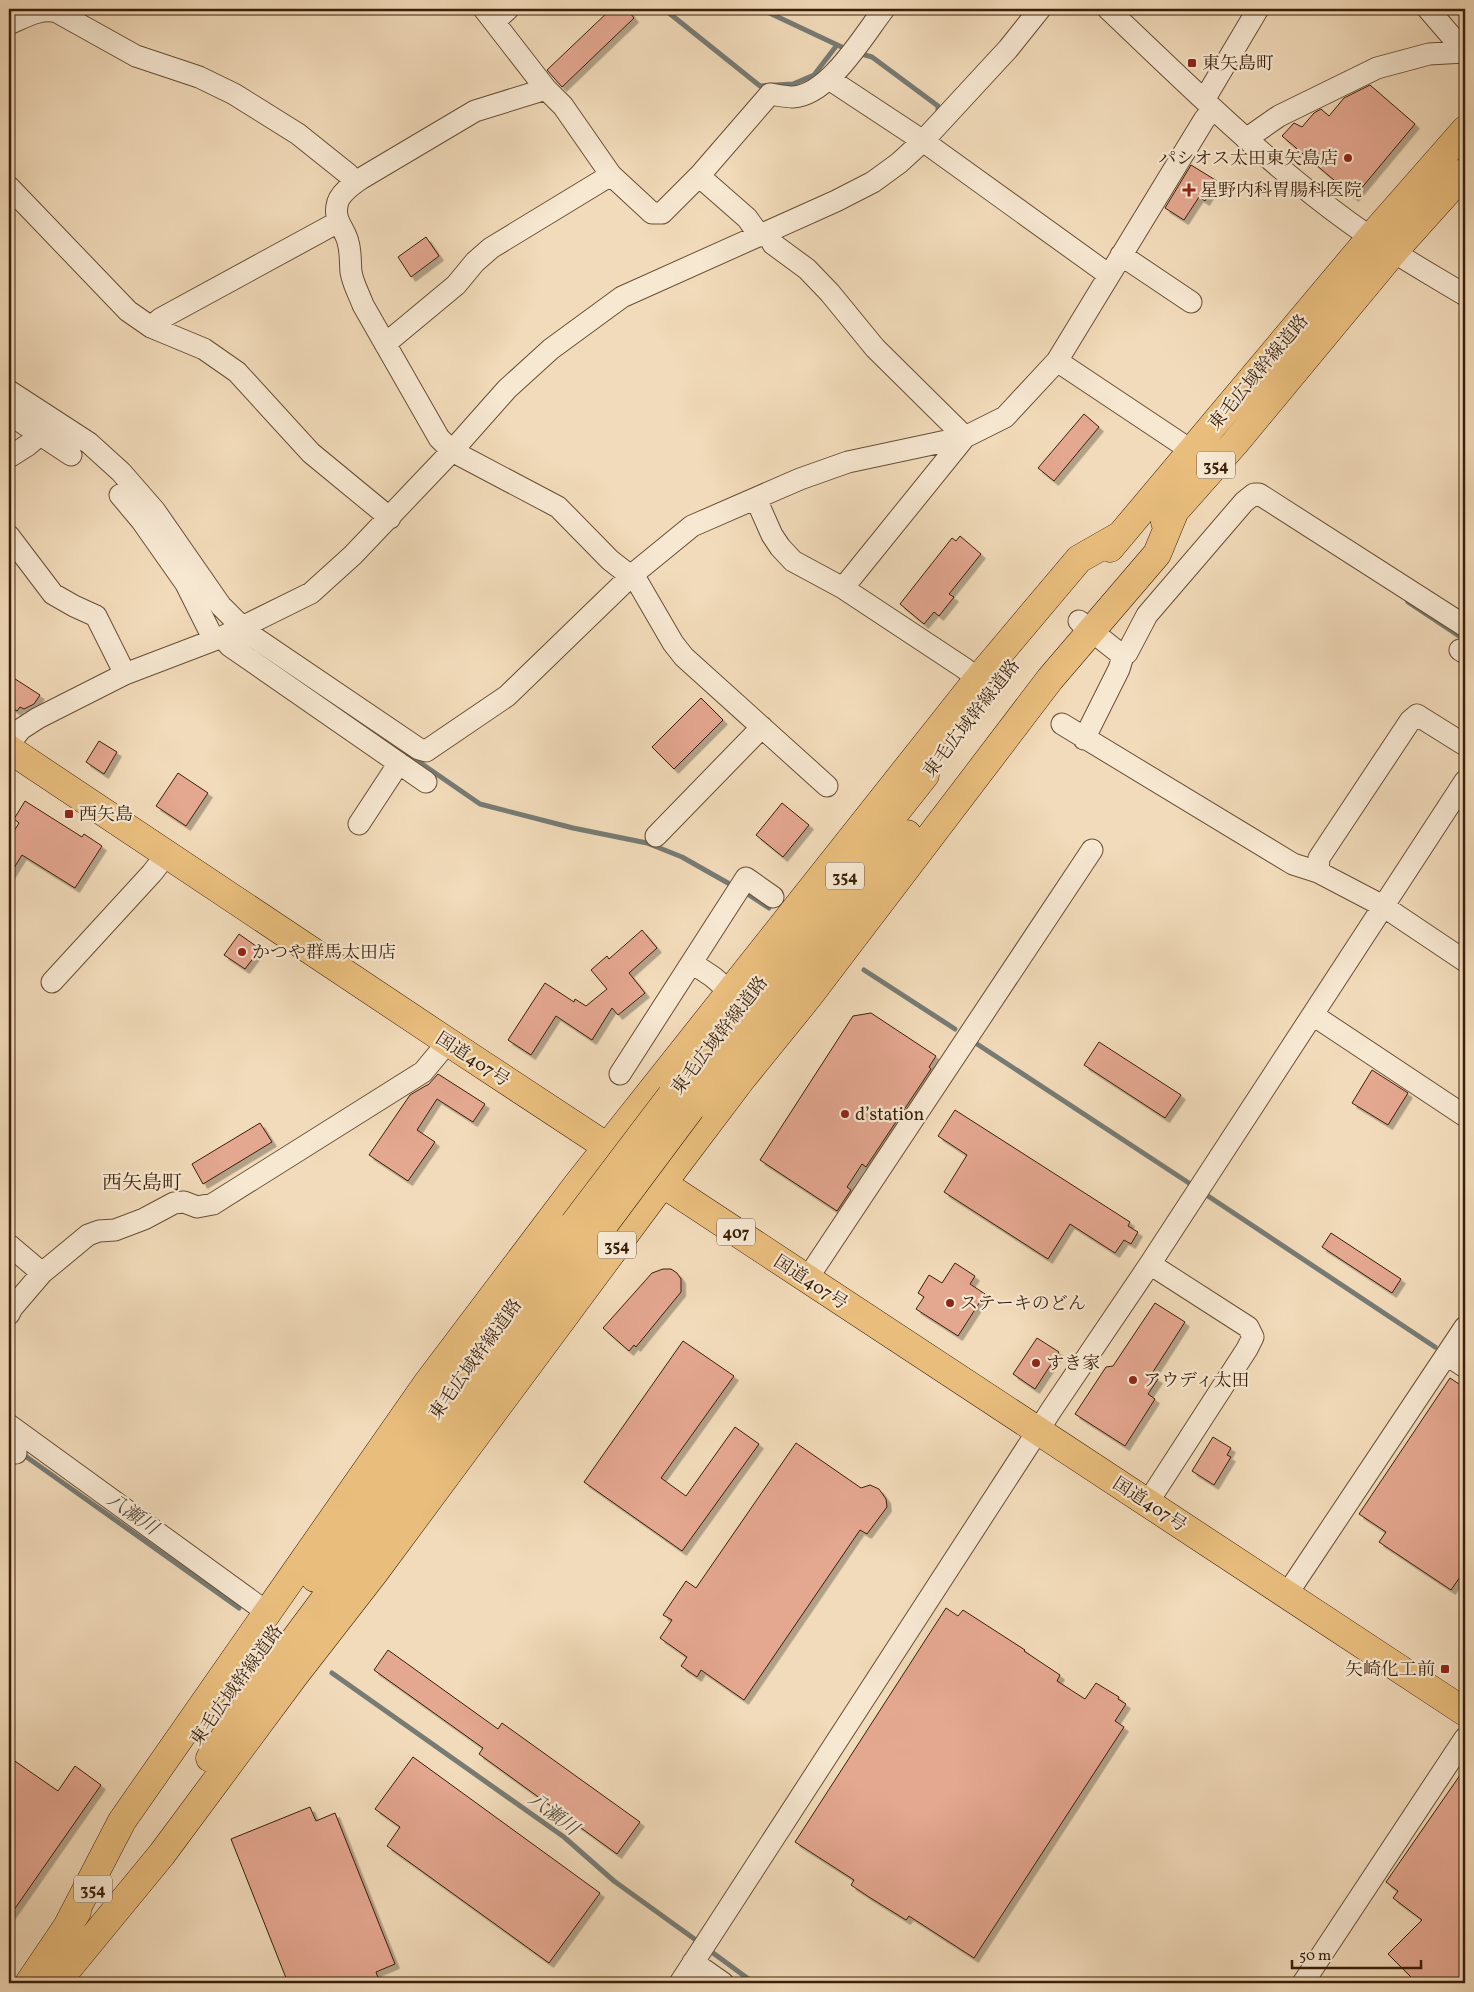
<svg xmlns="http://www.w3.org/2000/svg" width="1474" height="1992" viewBox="0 0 1474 1992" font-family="Vollkorn,'Noto Serif JP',serif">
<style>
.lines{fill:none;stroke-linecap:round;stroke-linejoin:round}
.stream{stroke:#777b74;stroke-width:5}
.building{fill:#e4a790;stroke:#3a1f09;filter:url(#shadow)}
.minor-casing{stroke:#684e35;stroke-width:23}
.highway-casing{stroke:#3a1f09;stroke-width:29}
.minor{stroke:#f7e8d2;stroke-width:21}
.highway{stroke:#e9be7d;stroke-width:28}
.highway-bridge-casing{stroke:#3a1f09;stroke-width:29;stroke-linecap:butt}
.highway-bridge{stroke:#e9be7d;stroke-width:28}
.poi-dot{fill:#8f2418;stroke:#f7e8d2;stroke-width:2}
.labels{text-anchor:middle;stroke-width:4.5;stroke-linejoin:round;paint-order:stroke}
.shield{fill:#f7e8d2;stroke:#735b45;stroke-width:1}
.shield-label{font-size:16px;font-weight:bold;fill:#3a1f09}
.poi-label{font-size:18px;fill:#3a1f09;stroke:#f7e8d2;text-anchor:start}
.street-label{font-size:18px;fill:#3a1f09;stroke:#f7e8d2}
.water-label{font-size:19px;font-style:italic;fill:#594d3e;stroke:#f7e8d2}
.quarter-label{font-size:20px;fill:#3a1f09;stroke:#f7e8d2}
</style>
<defs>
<filter id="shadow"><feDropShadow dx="4.5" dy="4.5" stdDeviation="0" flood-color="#0004"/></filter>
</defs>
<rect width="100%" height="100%" fill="#f2dbba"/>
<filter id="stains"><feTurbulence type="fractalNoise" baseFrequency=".004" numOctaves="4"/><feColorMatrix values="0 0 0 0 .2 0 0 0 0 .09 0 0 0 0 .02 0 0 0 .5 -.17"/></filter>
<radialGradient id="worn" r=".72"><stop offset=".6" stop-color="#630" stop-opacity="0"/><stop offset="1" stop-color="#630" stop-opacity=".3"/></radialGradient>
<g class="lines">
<!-- stream -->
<path class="stream" d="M664,9L760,86L793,84L814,75L837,45
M761,9L848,50
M858,53L872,57L938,106V116
M1408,602L1465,640
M409,755L480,804L573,828L647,843L682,857L735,887
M743,891L769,908
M864,970L955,1029
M974,1042L1195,1187
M1202,1192L1435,1347
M21,1453L239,1608
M332,1673L564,1837L614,1881L700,1943
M709,1950L754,1983"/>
</g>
<!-- building -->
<path class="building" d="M611,9H627L634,18L562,87L547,70Z
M1370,85L1415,124L1354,197L1282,136L1294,123L1302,127L1314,113L1321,109L1329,116L1344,98Z
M1191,165L1217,181L1205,201L1199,197L1184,220L1165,208Z
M426,237L439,256L411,277L398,257Z
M1084,414L1099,427L1054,481L1038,468Z
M960,536L981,554L949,594L954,597L939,616L934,612L924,624L900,604L952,538L956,541Z
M9,675L40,695L34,704L24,709L20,707L17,711L9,706Z
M701,698L723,720L674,769L652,747Z
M99,741L117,752L104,774L86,762Z
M178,773L208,793L186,826L156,806Z
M25,801L82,837L84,834L102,846L75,888L22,855L9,876V839L19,823L14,819Z
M782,803L809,825L783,857L756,835Z
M642,930L657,948L629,973L645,993L618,1015L612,1008L592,1040L556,1016L531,1055L508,1040L545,983L574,1002L575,999L586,1006L607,989L591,970L607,956L609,959Z
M239,934L260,949L245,969L224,955Z
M871,1013L936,1056L929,1067L931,1069L866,1167L862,1164L847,1187L851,1190L837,1211L760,1160L853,1016Z
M1099,1042L1181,1095L1165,1118L1084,1065Z
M1372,1070L1408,1093L1388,1125L1352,1103Z
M438,1074L485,1104L473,1122L437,1099L417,1130L435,1142L408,1181L369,1155L410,1095L427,1085H428Z
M955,1110L1130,1222L1128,1226L1138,1232L1131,1244L1124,1240L1115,1253L1070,1224L1048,1259L944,1192L967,1155L938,1136Z
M260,1123L272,1142L203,1184L192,1164Z
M1331,1233L1401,1279L1392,1293L1322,1247Z
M955,1263L975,1276L970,1284L985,1294L958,1336L916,1309L924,1297L918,1293L929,1275L942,1283Z
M663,1269H671L677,1273L681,1279V1292L636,1347L634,1345L629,1351L603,1328L652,1273Z
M1155,1303L1185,1322L1151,1375L1158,1379L1148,1394L1155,1399L1125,1446L1075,1414L1106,1367L1113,1366Z
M1037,1338L1059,1352L1035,1389L1013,1374Z
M683,1341L734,1376L661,1478L686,1496L735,1427L759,1444L682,1551L584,1482Z
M1450,1378L1465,1388V1580L1460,1577L1451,1590L1379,1542L1386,1532L1359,1514Z
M1213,1437L1231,1448L1227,1455L1231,1457L1214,1485L1192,1471Z
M796,1443L861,1488L870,1485L879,1489L886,1499L887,1507L867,1534L860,1530L744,1700L701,1670L697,1677L681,1666L687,1657L660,1638L672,1620L663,1615L686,1581L696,1588Z
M946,1608L958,1616L963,1610L1025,1650L1024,1651L1060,1675L1057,1681L1085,1699L1096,1683L1119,1697L1118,1699L1126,1704L1115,1721L1124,1727L974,1958L909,1916L906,1920L869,1897L851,1885L854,1880L795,1842Z
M388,1650L498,1729L502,1723L640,1822L617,1854L479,1754L483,1748L374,1670Z
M9,1757L58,1791L75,1766L101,1785L9,1917Z
M413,1757L600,1893L549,1963L387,1846L400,1827L375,1809Z
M1465,1768V1983H1417L1388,1954L1422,1920L1393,1898L1398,1891L1386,1882Z
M310,1807L316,1821L335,1813L395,1964L376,1972L380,1983H288L231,1839Z"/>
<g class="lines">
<!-- minor casing -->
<g class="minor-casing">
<path id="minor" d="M484,9L546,89L563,106L611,175L652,213H662L699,176L770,94C777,95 786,97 793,97C829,95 864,35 884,9
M1108,9C1185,82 1260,157 1346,220C1384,248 1425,271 1465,295
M1428,9L1465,52
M494,22L508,9
M9,24C23,18 41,7 57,12L136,56L199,77L234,94L298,134L348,174L355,183
M829,79L923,141L1109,275
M546,89L475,111L362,178C353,184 338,194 337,206C334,221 345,229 348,242C351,252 350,262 351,272C353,284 359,294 363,305L439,438L452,451L558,507L610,560L637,581L673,643L684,657L827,786
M1204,100L1258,9
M1246,139L1279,116L1377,68L1429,54L1465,52
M699,176L747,218L760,236
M9,187L128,311L151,327L204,349L237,372L311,453L390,518
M767,232L773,244L807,269L830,293L875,348L965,437
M1121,255L1191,302
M151,327L160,319L338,222
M385,344L456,285L475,262L491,248L611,175
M1057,361L1192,451
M9,391L89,443L121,472L155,511L221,606L248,633L419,749L426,751L507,696L632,575L692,526L800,479L848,462L965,437L1005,417L1057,361L1204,120L1213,109
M9,414L71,455
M9,457L28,445L40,435
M120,495L141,520L186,584L214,640
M756,499L772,535L780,547L793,561L843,588L964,668L978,679
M9,536L53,594L74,606L96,616L125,674
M843,588L965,437
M1079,621L1123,656L1127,653L1147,615L1244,502L1254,494H1259L1465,626
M222,637L230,646L426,782
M1460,650L1465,653
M1062,724L1293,864L1318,872
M1084,739L1119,669L1123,656
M9,744L21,729L38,718L125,674L222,637L311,593L353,555L452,451L507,389L551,349L622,297L836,201L873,182L899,163L923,141L1008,49L1040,9
M1465,745L1417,715L1410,721L1319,858L1318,872L1383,906L1465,961
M359,824L399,763
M656,836L762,727
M692,963L713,977L729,991
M52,982L152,873L166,855
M1313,1015L1465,1116
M620,1074L746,878L773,897
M9,1245L42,1273
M807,1279L1092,850
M9,1314L12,1308L42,1273L88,1235L99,1231L115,1230L144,1219L174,1203L184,1202L197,1207L213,1204L423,1072L448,1042
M1447,1355L1465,1367
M9,1425L268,1613
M9,1449L16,1453
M1148,1502L1247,1349L1253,1337L1248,1327L1150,1264
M1287,1594L1465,1327
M693,1962L723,1983
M680,1983L1052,1409L1150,1264L1465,781
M1303,1983L1465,1738"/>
</g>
<!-- highway casing -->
<g class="highway-casing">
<path id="highway" d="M1165,522L1235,443L1394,251L1465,172
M1110,548L1371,237L1465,130
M9,749L448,1042L1465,1712
M671,1096L925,775
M691,1108L907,834
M315,1578L574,1224
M210,1758L275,1666L594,1238
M67,1927L122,1821L426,1385L577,1185L978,679L1079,559L1121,535
M29,1983L77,1912
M56,1983L162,1854L294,1676L374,1573L663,1183L740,1081L808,997L1050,679L1157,554L1176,508"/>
</g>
<!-- minor -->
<use href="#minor" class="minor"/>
<!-- highway -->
<use href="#highway" class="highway"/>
<!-- highway-bridge casing -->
<g class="highway-bridge-casing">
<path id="highway-bridge" d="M574,1224L671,1096
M594,1238L691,1108"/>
</g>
<!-- highway-bridge -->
<use href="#highway-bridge" class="highway-bridge"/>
</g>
<!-- markers -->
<g class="poi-dot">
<rect x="1187" y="58" width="10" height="10" rx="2.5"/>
<circle cx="1348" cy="158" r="5"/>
<path d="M1186.5 182.5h5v5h5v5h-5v5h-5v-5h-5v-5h5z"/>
<rect x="64" y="809" width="10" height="10" rx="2.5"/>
<circle cx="242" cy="952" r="5"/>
<circle cx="845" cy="1114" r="5"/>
<circle cx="950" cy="1303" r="5"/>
<circle cx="1036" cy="1363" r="5"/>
<circle cx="1133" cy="1380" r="5"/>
<rect x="1440" y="1664" width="10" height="10" rx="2.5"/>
</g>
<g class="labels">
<!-- shield labels -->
<g class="shield">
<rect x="1197" y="451.5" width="38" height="27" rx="4"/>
<rect x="826" y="862.5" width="38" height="27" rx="4"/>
<rect x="717" y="1218.5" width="38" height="27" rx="4"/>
<rect x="598" y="1231.5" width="38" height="27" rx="4"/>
<rect x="74" y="1875.5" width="38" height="27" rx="4"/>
</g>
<g class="shield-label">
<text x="1216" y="471">354</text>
<text x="845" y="882">354</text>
<text x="736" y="1238">407</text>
<text x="617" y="1251">354</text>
<text x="93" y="1895">354</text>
</g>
<!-- poi labels -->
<g class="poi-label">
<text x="1202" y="69">東矢島町</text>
<text x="1338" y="164" text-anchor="end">パシオス太田東矢島店</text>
<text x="1200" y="196">星野内科胃腸科医院</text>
<text x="79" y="820">西矢島</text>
<text x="252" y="958">かつや群馬太田店</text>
<text x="855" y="1120">d’station</text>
<text x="960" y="1309">ステーキのどん</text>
<text x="1046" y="1369">すき家</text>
<text x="1143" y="1386">アウディ太田</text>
<text x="1435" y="1675" text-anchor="end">矢崎化工前</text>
</g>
<!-- street labels -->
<g class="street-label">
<text transform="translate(1258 372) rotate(-50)" y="6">東毛広域幹線道路</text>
<text transform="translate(971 718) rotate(-52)" y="6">東毛広域幹線道路</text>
<text transform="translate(719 1035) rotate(-52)" y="6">東毛広域幹線道路</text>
<text transform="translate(473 1059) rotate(33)" y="6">国道407号</text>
<text transform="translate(811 1282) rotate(33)" y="6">国道407号</text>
<text transform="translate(475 1359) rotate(-54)" y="6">東毛広域幹線道路</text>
<text transform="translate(1150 1504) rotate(33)" y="6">国道407号</text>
<text transform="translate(236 1685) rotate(-54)" y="6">東毛広域幹線道路</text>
</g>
<!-- water labels -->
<g class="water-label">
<text transform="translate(133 1513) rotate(35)" y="7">八瀬川</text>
<text transform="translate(554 1813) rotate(37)" y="7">八瀬川</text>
</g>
<!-- quarter labels -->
<g class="quarter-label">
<text x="142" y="1189">西矢島町</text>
</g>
</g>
<!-- margin -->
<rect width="1474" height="1992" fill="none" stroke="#f2dbba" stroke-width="30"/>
<rect x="10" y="10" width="1454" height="1972" fill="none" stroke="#3a1f09" stroke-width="2.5"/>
<rect x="15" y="15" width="1444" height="1962" fill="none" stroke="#3a1f09"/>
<!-- scale -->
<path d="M1292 1960v8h129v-8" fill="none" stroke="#3a1f09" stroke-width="2.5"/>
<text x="1299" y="1960" font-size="15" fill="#3a1f09" stroke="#f7e8d2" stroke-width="4" paint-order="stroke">50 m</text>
<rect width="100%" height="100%" filter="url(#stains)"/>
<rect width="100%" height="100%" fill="url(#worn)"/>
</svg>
